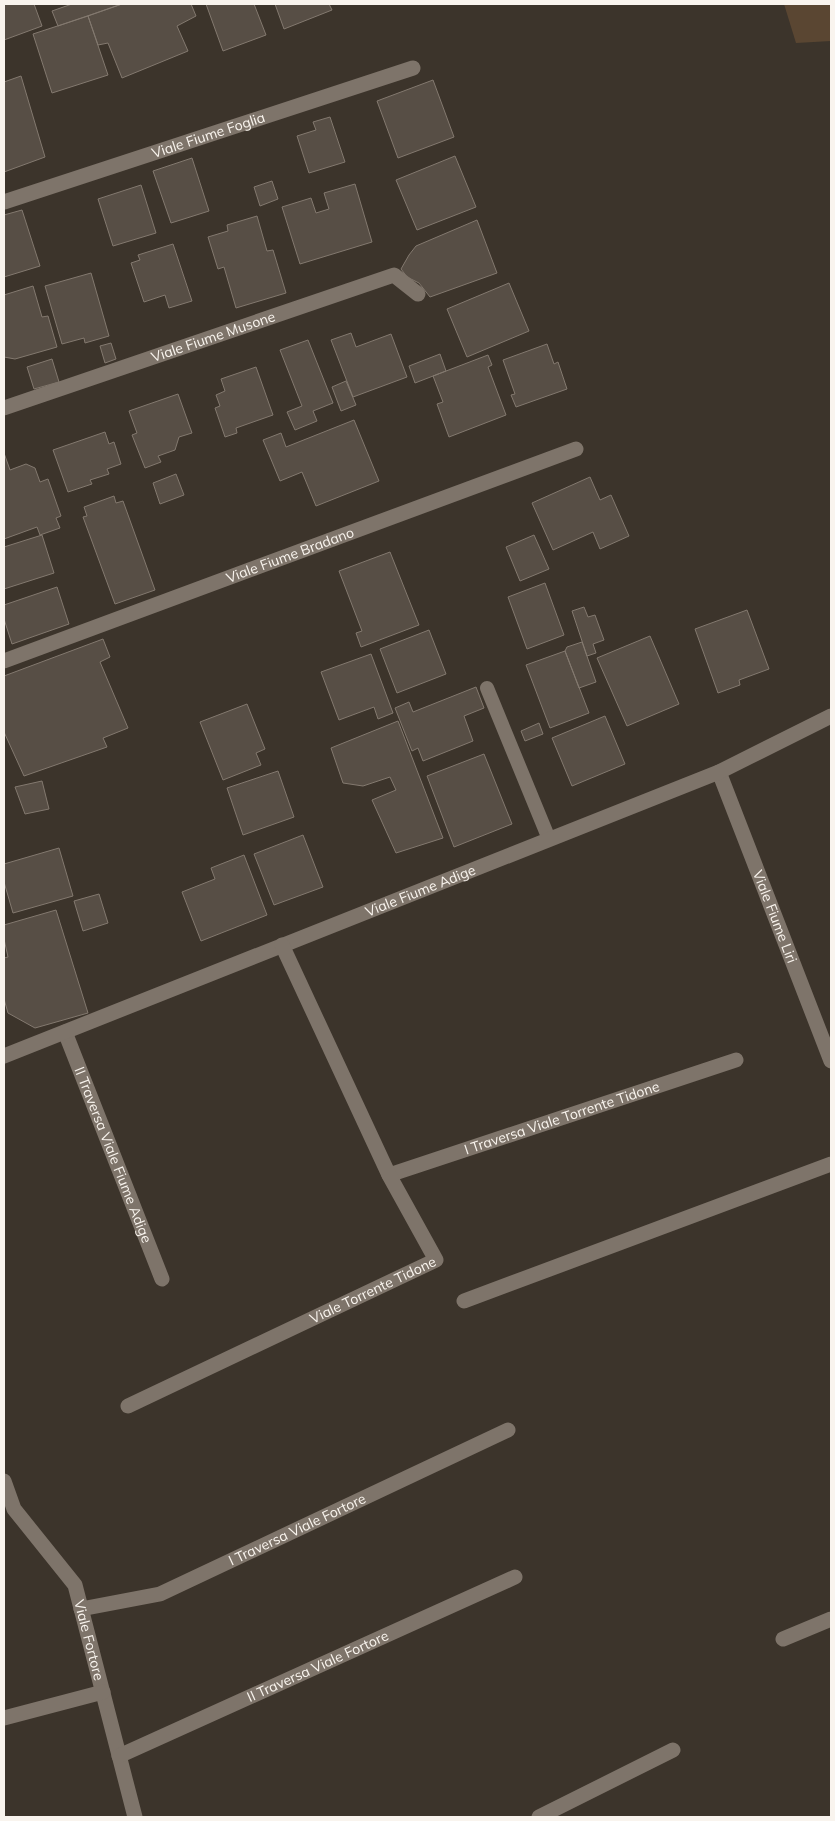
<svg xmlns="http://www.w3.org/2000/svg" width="835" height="1821" viewBox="0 0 835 1821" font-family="Mulish,sans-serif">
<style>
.green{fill:#5a4632}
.building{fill:#574e45;stroke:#83796f}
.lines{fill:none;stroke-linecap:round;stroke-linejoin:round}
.lane{stroke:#7e746a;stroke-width:14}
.street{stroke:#7e746a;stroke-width:15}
.labels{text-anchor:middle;stroke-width:4;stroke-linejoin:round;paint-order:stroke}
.street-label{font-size:14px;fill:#f9f4ee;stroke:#3c342b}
</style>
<rect width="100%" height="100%" fill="#3c342b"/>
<!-- green -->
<path class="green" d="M784,4H831V41L796,43Z"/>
<!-- building -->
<path class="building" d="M4,4H34L42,26L4,40Z
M72,4H122L58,26L52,11Z
M122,4H191L196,16L177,26L188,51L122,78L108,43L98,45L88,16Z
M206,4H254L266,35L223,51Z
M275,4H329L332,10L284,29Z
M88,16L108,75L52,93L33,34Z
M21,76L45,157L4,172V82Z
M433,80L454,137L398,158L377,101Z
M330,117L345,162L309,173L297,136L316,130L313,122Z
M455,156L476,207L417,230L396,180Z
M192,158L209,211L171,223L153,171Z
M272,181L278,199L260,206L254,187Z
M355,184L372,242L300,264L282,207L311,198L316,213L329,209L324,193Z
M141,185L156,233L113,246L98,199Z
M22,210L40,266L4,277V215Z
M257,216L267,251L273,250L286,293L236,308L224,267L218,269L208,237L228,231L227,225Z
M477,220L497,273L430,297L419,283L407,277L401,269L409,255L416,246Z
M173,244L192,301L169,308L165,295L144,302L131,263L140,260L138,255Z
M91,273L109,336L85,343L84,338L62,344L45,286Z
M509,283L529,331L467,357L447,309Z
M33,286L42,317L48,316L57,347L15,359L4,357V295Z
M351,333L356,347L391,334L407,377L353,397L331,340Z
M308,340L333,403L313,411L317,421L295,430L287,412L302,406L280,350Z
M111,343L116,359L105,363L100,346Z
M547,344L554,364L558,362L567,389L516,407L511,395L515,394L503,360Z
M440,354L446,371L415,383L409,366Z
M488,355L492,365L488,367L506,415L449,437L437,404L443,402L433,376Z
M52,359L59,382L34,389L27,367Z
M256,367L273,415L236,428L237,433L225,437L215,408L220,406L216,395L225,391L221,379Z
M346,381L356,405L341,411L332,387Z
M178,394L192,433L179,437L175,450L158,456L161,462L145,468L132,435L137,433L129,411Z
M354,420L379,481L316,506L302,472L280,481L263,440L281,433L286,447Z
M105,432L109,444L114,442L121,464L107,469L109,474L90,480L92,484L68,492L53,450Z
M4,453L10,470L26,464L35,468L40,482L48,479L61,516L56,518L60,528L40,535L37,527L4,539Z
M176,474L184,495L160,504L153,483Z
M590,477L600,500L611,495L629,536L600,549L593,532L553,550L532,503Z
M114,496L116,503L123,501L155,590L115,604L83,517L87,516L84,507Z
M42,535L54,573L4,589V547Z
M534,535L549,569L520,581L506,547Z
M390,552L419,625L361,647L356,633L362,631L339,571Z
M545,583L564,635L527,649L508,597Z
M57,587L69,624L12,644L4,619V605Z
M584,607L588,617L595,615L604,640L593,644L596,653L587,656L572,611Z
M747,610L769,669L739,680L740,685L718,693L695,629Z
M429,630L446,674L397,693L380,649Z
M650,636L679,704L627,726L597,658Z
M103,639L110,657L100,662L128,728L103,738L107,747L24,776L4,732V676Z
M582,642L596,682L579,688L565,651L567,647Z
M565,651L589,713L550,728L526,665Z
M371,654L393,713L378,719L374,707L339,720L321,672Z
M476,687L484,708L464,716L473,741L423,761L418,748L412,751L395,708L409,702L413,712Z
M247,704L265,749L256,753L261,765L223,780L200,722Z
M605,716L625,764L572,786L552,738Z
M398,721L443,838L396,853L372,800L396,790L390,777L363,786L343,783L331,748Z
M539,723L543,734L525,741L521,731Z
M484,754L512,824L454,847L427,776Z
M278,771L294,817L243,835L227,788Z
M42,781L49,809L25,814L15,787Z
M303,835L323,887L274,905L254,854Z
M59,848L73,896L13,913L4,882V864Z
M244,855L267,915L201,941L182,892L215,879L211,868Z
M99,894L108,923L83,931L74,901Z
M56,910L88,1013L35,1028L8,1013L4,999V958L8,957L4,939V925Z"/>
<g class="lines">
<!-- lane -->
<path class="lane" d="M487,688L549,839"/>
<!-- street -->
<g class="street">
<path id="s1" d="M4,202L413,68"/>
<path id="s2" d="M4,408L394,275L418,294"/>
<path id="s3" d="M4,661L576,449"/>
<path id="s4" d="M719,772L831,1061"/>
<path id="s5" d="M65,1032L162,1279"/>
<path id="s6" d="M4,1056L719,772L831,716"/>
<path id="s7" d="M389,1175L736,1060"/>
<path d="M464,1301L831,1164"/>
<path id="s8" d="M128,1406L436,1260L389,1175L282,945"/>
<path id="s9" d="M4,1481L14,1509L75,1585L135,1817"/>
<path id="s10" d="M81,1609L160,1594L508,1430"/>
<path d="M783,1639L831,1619"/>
<path d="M4,1718L103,1692"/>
<path id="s11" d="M119,1756L515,1577"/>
<path d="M539,1817L673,1750"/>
</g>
</g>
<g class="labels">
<!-- street labels -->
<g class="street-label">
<text dy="5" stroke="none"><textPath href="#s1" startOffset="215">Viale Fiume Foglia</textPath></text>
<text dy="5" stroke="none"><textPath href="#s2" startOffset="221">Viale Fiume Musone</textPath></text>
<text dy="5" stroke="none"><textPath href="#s3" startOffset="305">Viale Fiume Bradano</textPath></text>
<text dy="5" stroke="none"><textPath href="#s6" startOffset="448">Viale Fiume Adige</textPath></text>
<text dy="5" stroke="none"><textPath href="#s4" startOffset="155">Viale Fiume Liri</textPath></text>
<text dy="5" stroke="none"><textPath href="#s7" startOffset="182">I Traversa Viale Torrente Tidone</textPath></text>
<text dy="5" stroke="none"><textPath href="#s5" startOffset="132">II Traversa Viale Fiume Adige</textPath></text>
<text dy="5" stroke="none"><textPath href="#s8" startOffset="271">Viale Torrente Tidone</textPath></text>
<text dy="5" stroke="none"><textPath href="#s10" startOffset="232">I Traversa Viale Fortore</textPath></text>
<text dy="5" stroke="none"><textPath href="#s9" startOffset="184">Viale Fortore</textPath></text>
<text dy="5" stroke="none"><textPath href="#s11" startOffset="218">II Traversa Viale Fortore</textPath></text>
</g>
</g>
<!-- border -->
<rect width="835" height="1821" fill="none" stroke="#f9f4ee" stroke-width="10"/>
</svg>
